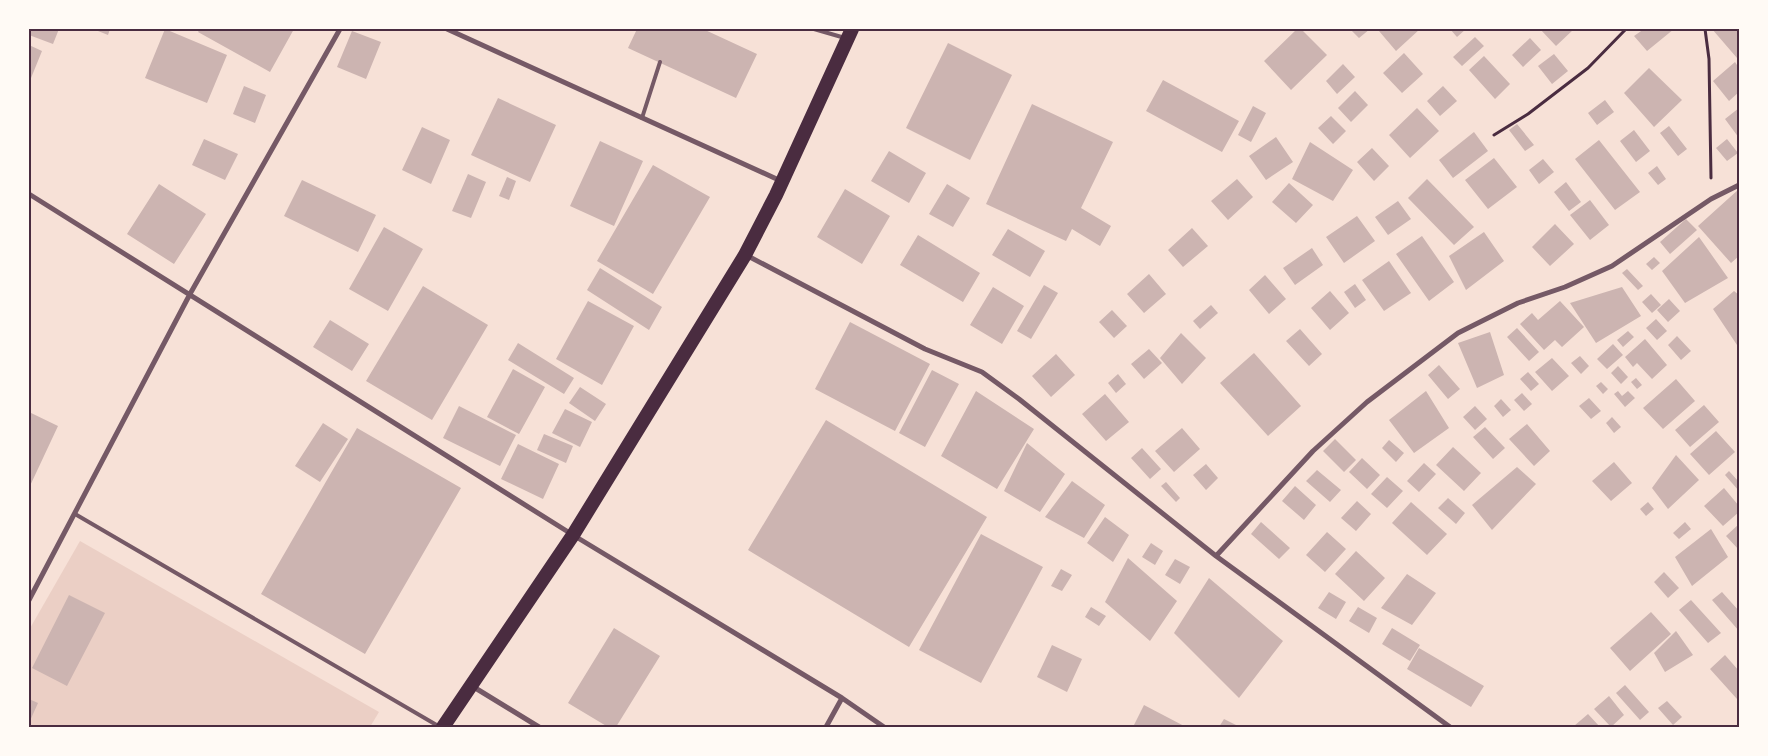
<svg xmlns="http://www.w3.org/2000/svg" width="1768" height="756" viewBox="0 0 1768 756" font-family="Commissioner,sans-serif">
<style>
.green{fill:#ebcfc5}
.building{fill:#ccb4b1}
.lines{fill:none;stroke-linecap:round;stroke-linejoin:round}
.path{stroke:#4a2c40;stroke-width:3}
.service{stroke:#755966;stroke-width:4}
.minor{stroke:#755966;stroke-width:5}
.trunk{stroke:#4a2c40;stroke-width:14}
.neatline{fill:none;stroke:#4a2c40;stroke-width:2}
</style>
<rect width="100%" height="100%" fill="#f7e1d7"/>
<!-- green -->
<path class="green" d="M80,541L379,712L370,727H29V630Z"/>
<!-- building -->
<path class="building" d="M29,29H59L53,44L29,35Z
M93,29H110L108,35Z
M165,29L227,55L207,103L145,78Z
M200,29H294L270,72L198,32Z
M637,29H703L757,54L736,98L628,48Z
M1297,29H1301L1327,55L1291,90L1264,61Z
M1350,29H1370L1359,38Z
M1381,29H1420L1396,51L1379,31Z
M1450,29H1466L1457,37Z
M1540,29H1574L1556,46Z
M1644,29H1674L1647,51L1634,36Z
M1712,29H1739V56L1737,58Z
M352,31L381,42L366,79L337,67Z
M1475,37L1484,46L1462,66L1453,57Z
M1530,38L1541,50L1523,67L1512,55Z
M948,43L1012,75L970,160L906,128Z
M29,45L42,51L29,83Z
M1404,53L1423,74L1402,93L1383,73Z
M1554,54L1568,71L1552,84L1538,66Z
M1484,56L1510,84L1495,99L1469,70Z
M1735,62L1739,68V92L1729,101L1713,81Z
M1343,64L1355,77L1337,94L1326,81Z
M1649,68L1682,100L1654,127L1624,93Z
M1163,80L1239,121L1222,152L1146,111Z
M244,86L266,95L255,123L233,114Z
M1443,86L1457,101L1440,116L1427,101Z
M1355,91L1368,105L1351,122L1338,108Z
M498,98L556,125L530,182L471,155Z
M1605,100L1614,112L1597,125L1588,113Z
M1032,104L1113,142L1081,208L1111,226L1100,246L1072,229L1066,241L986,204Z
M1253,106L1266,113L1251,142L1238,135Z
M1417,108L1439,131L1410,158L1389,135Z
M1739,108V138L1725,119Z
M1331,116L1346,131L1333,144L1318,128Z
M1517,124L1534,145L1525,151L1509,130Z
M1669,126L1687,149L1678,156L1660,133Z
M422,127L450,140L431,184L402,170Z
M1634,130L1650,151L1636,162L1620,141Z
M1474,132L1488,151L1453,178L1439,160Z
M1276,137L1293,162L1266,180L1249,156Z
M204,139L238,154L225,180L192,165Z
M1727,139L1738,153L1727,161L1716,148Z
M1599,140L1640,192L1615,210L1575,159Z
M600,141L643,161L614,226L570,206Z
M1310,142L1353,170L1333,201L1292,179Z
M1372,148L1389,166L1374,181L1357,162Z
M889,151L926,173L909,203L871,181Z
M1494,158L1517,187L1488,209L1465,180Z
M1543,159L1554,172L1539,184L1529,170Z
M653,165L710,197L653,294L597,261Z
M1657,166L1666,179L1658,185L1648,173Z
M468,174L486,182L471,218L452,211Z
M507,177L516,181L509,200L499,196Z
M1237,179L1253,197L1228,220L1211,201Z
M1427,179L1474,227L1454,245L1408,198Z
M302,180L376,215L358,252L284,216Z
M1566,182L1581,202L1569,211L1554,192Z
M1289,183L1313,205L1296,223L1272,202Z
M159,184L206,214L174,264L127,234Z
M947,184L970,198L953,227L929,214Z
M845,189L890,216L862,264L817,237Z
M1739,189V256L1731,263L1698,226Z
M1590,200L1609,225L1590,240L1570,215Z
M1398,201L1411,219L1388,235L1375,217Z
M1357,216L1375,241L1344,263L1326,237Z
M1686,219L1697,230L1670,254L1660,242Z
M1555,224L1574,244L1550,266L1532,247Z
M384,227L423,249L388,311L349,289Z
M1192,228L1208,246L1183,267L1168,250Z
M1008,229L1045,251L1030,277L992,255Z
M1484,232L1504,261L1466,290L1449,256Z
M918,235L980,273L963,302L900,265Z
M1422,236L1454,282L1429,301L1396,254Z
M1699,237L1728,278L1685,303L1662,271Z
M1312,248L1323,265L1295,285L1283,268Z
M1654,257L1660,263L1652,270L1646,264Z
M1389,261L1411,293L1384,311L1362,280Z
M600,268L662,307L649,330L587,290Z
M1627,269L1643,286L1638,290L1622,273Z
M1149,274L1166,294L1144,313L1127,294Z
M1265,275L1286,299L1269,314L1249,290Z
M1355,284L1366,300L1355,308L1344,292Z
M1044,285L1058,293L1031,339L1017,331Z
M423,286L488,325L432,420L366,381Z
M993,287L1024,306L1002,344L970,325Z
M1622,287L1641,316L1596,343L1570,303Z
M1330,291L1349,313L1330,330L1311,308Z
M1734,291L1739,295V343L1737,345L1713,309Z
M1651,294L1661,305L1652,313L1642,302Z
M1669,299L1680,311L1668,322L1657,310Z
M588,301L634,326L602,385L556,359Z
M1560,301L1584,327L1562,347L1555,340L1544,350L1520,324L1532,313L1538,320Z
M1211,305L1218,313L1200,329L1193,321Z
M1112,310L1127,326L1114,338L1099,322Z
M1656,319L1667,331L1657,340L1646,328Z
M330,320L369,344L352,371L313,347Z
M850,322L930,364L895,431L815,389Z
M1517,328L1539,352L1529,361L1507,337Z
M1300,329L1322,354L1309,366L1286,341Z
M1628,331L1634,337L1623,347L1617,340Z
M1490,332L1504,375L1477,388L1458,343Z
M1181,333L1206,358L1182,384L1160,358Z
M1677,336L1691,351L1681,360L1668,345Z
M1645,339L1667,365L1652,379L1637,363L1633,367L1625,357Z
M518,343L574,378L564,394L508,360Z
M1613,344L1623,355L1607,369L1597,359Z
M1149,349L1162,363L1144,379L1131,364Z
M1254,353L1301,406L1268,436L1220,383Z
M1056,354L1075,375L1051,397L1032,376Z
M1580,356L1589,366L1581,374L1571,363Z
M1552,358L1569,376L1552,391L1535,372Z
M1439,365L1460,389L1448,399L1428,375Z
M1618,366L1628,377L1621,384L1611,373Z
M513,369L545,387L519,434L487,417Z
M932,370L959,384L925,447L899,433Z
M1528,372L1539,384L1531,391L1520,379Z
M1118,374L1126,384L1116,393L1108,383Z
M1636,378L1642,385L1637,389L1631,382Z
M1676,379L1695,401L1663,429L1643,408Z
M1601,382L1608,389L1603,394L1596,386Z
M580,387L606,404L595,421L569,403Z
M976,391L1034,429L997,489L941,456Z
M1426,391L1449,428L1414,453L1389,420Z
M1618,391L1622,396L1628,391L1635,398L1625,407L1614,394Z
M1522,393L1532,404L1524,411L1514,400Z
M1105,394L1129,422L1106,441L1082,414Z
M1589,398L1601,411L1591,419L1579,406Z
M1501,399L1511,410L1503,417L1494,406Z
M1704,405L1719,422L1690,447L1675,430Z
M459,406L516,435L500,466L443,438Z
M1475,406L1487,419L1475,430L1463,417Z
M565,409L592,422L580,447L552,433Z
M29,412L58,426L29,488Z
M1612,417L1621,427L1614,433L1606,423Z
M826,420L987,517L909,647L748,550Z
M323,423L348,439L320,482L295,466Z
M1527,424L1550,451L1534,466L1509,439Z
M1485,427L1505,448L1493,459L1473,437Z
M357,428L461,488L365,654L261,594Z
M1182,428L1200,449L1174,472L1155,451Z
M1716,431L1735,452L1709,475L1690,454Z
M544,434L573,446L566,463L537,450Z
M1335,439L1356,460L1344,472L1323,451Z
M1389,440L1404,453L1396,462L1382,448Z
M1027,443L1065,474L1040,512L1004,491Z
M518,444L559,464L543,499L501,479Z
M1453,447L1481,473L1464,491L1436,465Z
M1142,448L1161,469L1150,479L1131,458Z
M1676,455L1699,480L1668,509L1652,488Z
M1362,458L1380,475L1367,489L1349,472Z
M1614,462L1632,483L1611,501L1592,481Z
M1424,463L1436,474L1419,492L1407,481Z
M1206,464L1218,478L1206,490L1193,475Z
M1517,467L1536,484L1492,530L1472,505Z
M1317,470L1341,490L1330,502L1306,481Z
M1729,471L1739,482V491L1725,475Z
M1387,477L1403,491L1387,508L1371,494Z
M1072,481L1105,505L1084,538L1045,517Z
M1166,482L1180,498L1176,502L1161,486Z
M1295,486L1316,505L1304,520L1282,501Z
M1724,488L1739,506V512L1723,526L1704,506Z
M1448,498L1465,513L1456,524L1438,508Z
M1357,501L1371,514L1356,531L1341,518Z
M1411,502L1447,534L1427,555L1392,523Z
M1648,502L1654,509L1646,516L1640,509Z
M1105,517L1129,535L1113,562L1087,543Z
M1261,522L1290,548L1279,559L1251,534Z
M1685,522L1691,529L1679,539L1673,533Z
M1739,524V550L1726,536Z
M1711,529L1728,557L1692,586L1675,557Z
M1327,532L1346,549L1325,572L1306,555Z
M981,534L1043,567L981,683L919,650Z
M1151,543L1163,551L1155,565L1142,557Z
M1356,551L1385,578L1364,601L1335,574Z
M1128,558L1177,601L1150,641L1105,602Z
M1175,559L1190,567L1180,584L1165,575Z
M1061,569L1072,575L1062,591L1051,586Z
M1664,572L1679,588L1668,598L1654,582Z
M1407,574L1436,593L1412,625L1381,608Z
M1209,578L1283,641L1239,698L1174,633Z
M1329,592L1346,602L1336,619L1318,608Z
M1722,592L1739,611V631L1712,600Z
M69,595L105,613L67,686L32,668Z
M1691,600L1721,633L1708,643L1679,610Z
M1091,607L1106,616L1099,626L1085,617Z
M1358,607L1377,618L1369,633L1349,621Z
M1651,612L1671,634L1630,671L1610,648Z
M614,628L660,656L616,727H608L568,703Z
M1392,628L1420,645L1410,661L1382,644Z
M1676,631L1693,655L1665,672L1654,653Z
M1052,645L1082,659L1067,692L1037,677Z
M1419,648L1484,686L1471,707L1407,669Z
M1725,655L1739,671V697L1737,699L1710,669Z
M1625,685L1649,712L1640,720L1616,693Z
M1609,696L1624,715L1611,727L1594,709Z
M29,699L38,703L29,723Z
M1667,701L1682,717L1673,725L1658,708Z
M1144,705L1186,727H1133Z
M1588,714L1600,727H1575L1574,726Z
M1224,719L1240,727H1219Z"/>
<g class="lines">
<!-- path -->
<path class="path" d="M1705,29L1709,59L1711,178
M1494,135L1528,114L1588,68L1626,29"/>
<!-- service -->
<path class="service" d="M814,29L845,38
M642,118L660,62
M75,514L440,727"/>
<!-- minor -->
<path class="minor" d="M447,29L781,181
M29,194L573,535L842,698L884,727
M746,255L925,349L982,372L1019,399L1216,556L1450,727
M1216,556L1313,451L1367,402L1458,333L1518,303L1565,287L1612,266L1711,199L1739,185
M29,600L190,294L340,29
M472,686L539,727
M826,727L842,698"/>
<!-- trunk -->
<path class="trunk" d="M443,727L573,535L745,255L776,195L852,29"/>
</g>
<!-- border -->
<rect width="1768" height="756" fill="none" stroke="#fffaf5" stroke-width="60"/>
<rect x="30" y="30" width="1708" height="696" class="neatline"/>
</svg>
